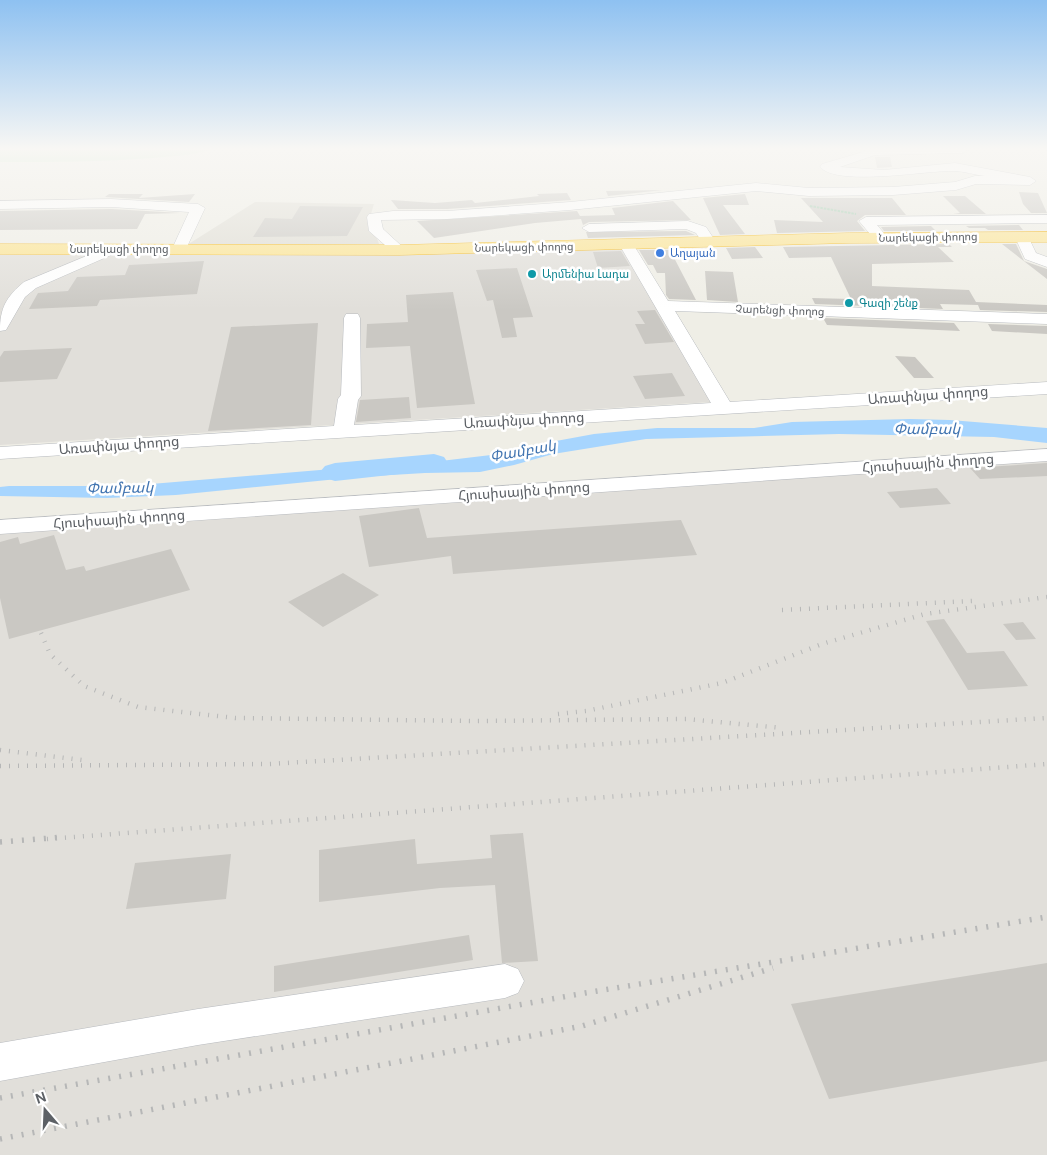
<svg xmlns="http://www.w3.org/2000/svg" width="1047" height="1155" viewBox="0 0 1047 1155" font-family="'DM Sans','Noto Sans Armenian',sans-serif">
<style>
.industrial{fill:#e1dfda}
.education{fill:#dfddd4}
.green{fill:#c3e7c4}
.water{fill:#a7d5fe}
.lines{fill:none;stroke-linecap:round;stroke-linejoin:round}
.river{fill:#a7d5fe;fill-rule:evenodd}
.building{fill:#cac8c3}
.minor-casing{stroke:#b8bbbf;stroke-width:1}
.highway-casing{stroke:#f3b003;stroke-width:1}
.path{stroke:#9cc7aa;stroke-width:2;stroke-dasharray:2.5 1;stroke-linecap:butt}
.minor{fill:#fff;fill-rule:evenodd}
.highway{fill:#fce490;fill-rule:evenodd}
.rail-far1{stroke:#b6b7b7;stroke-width:4.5;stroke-dasharray:1 8;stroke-linecap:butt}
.rail{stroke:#b6b7b7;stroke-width:5.5;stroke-dasharray:2 9;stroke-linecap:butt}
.shop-dot{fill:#3f7fe0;stroke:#fff;stroke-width:2}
.culture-dot{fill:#0f9aa8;stroke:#fff;stroke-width:2}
.labels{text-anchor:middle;stroke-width:5;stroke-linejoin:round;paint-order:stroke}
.far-street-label{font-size:11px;fill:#5d6166;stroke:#fff}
.far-shop-label{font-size:11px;fill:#366cbe;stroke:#fff;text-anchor:start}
.far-culture-label{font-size:11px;fill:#0d838f;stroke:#fff;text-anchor:start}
.street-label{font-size:14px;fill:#5d6166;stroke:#fff}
.water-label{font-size:15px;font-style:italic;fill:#4275b1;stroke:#fff}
</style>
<rect width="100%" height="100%" fill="#efeee6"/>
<!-- industrial -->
<path class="industrial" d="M625,249L711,402L0,445V255H391Z
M1047,456V1155H0V531Z"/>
<!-- education -->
<path class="education" d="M255,202L374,204L370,217L379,244L187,245Z"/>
<!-- green -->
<path class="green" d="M0,148H217C197,155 175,156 153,158C102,162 51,162 0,162Z"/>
<!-- water -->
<path class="water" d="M910,419L950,420L1047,428V443L994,437L839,434L646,439L553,454L514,465L480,472L425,473L358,477L176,495L107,498L0,496V487L9,486H127L344,468H382L491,455L518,448L594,434L657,428H754L792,422Z"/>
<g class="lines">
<!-- river -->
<path class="river" d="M434,454L444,457L448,463L444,469L335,481L325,478L320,472L325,466L335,463Z"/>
</g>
<!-- building -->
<path class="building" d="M875,157H890L892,167L877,168Z
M663,190L608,196L606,191Z
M1019,192L1038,193L1047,213H1031L1023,204Z
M567,193L571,200L447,209H398L391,200L435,203L472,200L475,203L539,196L537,194Z
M109,194H143L139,198L195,194L189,202L105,197Z
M745,194L749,205H723L745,234L720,235L703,198Z
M943,196H965L986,214H953L960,213Z
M801,198H892L906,215H865L857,221L865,231L777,233L774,220L823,222Z
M673,201L691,220L589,222L583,225L581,219L535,223L434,238L417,221L577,211L580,216L615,215L612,208Z
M300,206L363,207L347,236L253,237L265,218L292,219Z
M111,209L181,213L145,214L137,229L0,230V211Z
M1019,225L1023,230H988L985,228H969L966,226Z
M931,226L936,231H884L881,227Z
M686,231L695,235L588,238L586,232Z
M949,244L952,247H938L954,262L872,264V286L969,290L976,302L1047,305V312L980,310L978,305L940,304L943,309L815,304L812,298L851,299L831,257L789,258L783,247Z
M1002,244H1016L1024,261L1047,269V279Z
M755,247L763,258L732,259L726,248Z
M639,250H670L696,300L669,299L666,295L665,273H657L653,265H648Z
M621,251L630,266L598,268L593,252Z
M204,261L197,294L100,300L97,306L29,309L38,293L68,291L77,277L125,275L129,265Z
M517,268L533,317L513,318L517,337L502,338L493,300L487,301L476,270Z
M705,271L733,272L738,302L707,300Z
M453,292L475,404L417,408L410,346L366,348L367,324L408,322L406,295Z
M655,310L674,342L645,344L635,324H645L637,311Z
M823,318L954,323L960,331L827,325Z
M318,323L311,425L208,431L231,327Z
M988,324L1047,326V334L992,331Z
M72,348L57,379L0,382V357L4,351Z
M895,356L915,357L934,378H914Z
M672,373L685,396L645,399L633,376Z
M409,397L411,418L356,422L360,400Z
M1047,463V476L980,479L970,468Z
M937,488L951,504L900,508L887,492Z
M419,508L427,538L681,520L697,555L453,574L451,556L369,567L359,516Z
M54,535L66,570L84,566L86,571L171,549L190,590L9,639L0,598V542L18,537L20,544Z
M343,573L379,595L323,627L288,602Z
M944,619L967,653L1004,651L1028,686L968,690L926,621Z
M1023,622L1036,639L1016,640L1003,624Z
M523,833L538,961L502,963L495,885L440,888L319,902V850L415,839L417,864L492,858L490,835Z
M231,854L226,899L126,909L135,863Z
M469,935L473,960L274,992V966Z
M1047,963V1061L829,1099L791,1004Z"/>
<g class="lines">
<!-- minor casing -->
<g class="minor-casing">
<path id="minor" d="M867,148L968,149L962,153L875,155L840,167L884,170L955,163L1030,177L1036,181L1030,185L976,184L956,190L893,195L809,196L756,191L570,210L447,219L381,220L383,229L406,250L399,254L394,253L369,231L367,217L369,214L393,211H447L570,202L756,183L809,188L893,187L955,182L975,176H985C975,175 964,171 954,171C928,170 838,187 820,167L822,164L863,152Z
M111,199L198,204L205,208L186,249L179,253L172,249L189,212L111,207L0,209V201Z
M1047,215V223L877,225L888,238L881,242L876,241L859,221L866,217Z
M688,221L706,227L716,242L714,245H704L696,233L686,229L589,232L582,228L589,224Z
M1022,233L1027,234L1036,253L1047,257V267L1025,259L1015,237Z
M626,240L633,244L668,301L1047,314V324L675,311L730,402L1047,382V394L0,459V447L334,426L338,399L341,395L344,318L346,314H358L360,318L361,396L358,400L354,425L711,403L619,244Z
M113,245L120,249L118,252L36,288L25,297L6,330L0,331C0,308 6,297 24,282Z
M1047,449V461L0,534V520Z
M505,964L518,969L524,981L518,993L505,998L198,1045L0,1081V1043L198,1009Z"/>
</g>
<!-- highway casing -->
<g class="highway-casing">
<path id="highway" d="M1047,232V242L849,243L399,255L0,254V244L399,245L849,233Z"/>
</g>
<!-- path -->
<path class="path" d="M810,206L856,214"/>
<!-- minor -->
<use href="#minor" class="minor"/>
<!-- highway -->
<use href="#highway" class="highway"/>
<!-- rail-far1 -->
<path class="rail-far1" d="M782,610L972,601
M41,633L50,654L84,686L138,707L235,718L476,721L686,719L783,728
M558,714L586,711L722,683L822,644L925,614L1047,597
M0,750L82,760
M0,766L269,764L1047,718
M47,839L1047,764"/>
<!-- rail -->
<path class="rail" d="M0,842L64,837
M0,1098L585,993L1047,917
M0,1139L582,1026L773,968"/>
</g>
<!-- sky -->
<linearGradient id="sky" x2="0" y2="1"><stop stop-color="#8ec1f1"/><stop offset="0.48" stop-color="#f8f7f4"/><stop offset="1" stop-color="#f8f7f4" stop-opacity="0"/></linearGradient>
<rect width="1047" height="310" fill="url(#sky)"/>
<!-- markers -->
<circle class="shop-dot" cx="660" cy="253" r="5"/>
<g class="culture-dot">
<circle cx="532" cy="274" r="5"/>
<circle cx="849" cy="303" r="5"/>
</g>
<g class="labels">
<!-- far-street labels -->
<g class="far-street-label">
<text transform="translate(928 237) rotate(-1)" y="4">Նարեկացի փողոց</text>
<text transform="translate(524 247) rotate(-1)" y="4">Նարեկացի փողոց</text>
<text x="119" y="253">Նարեկացի փողոց</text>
<text transform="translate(780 310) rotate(2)" y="4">Չարենցի փողոց</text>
</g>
<!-- far-shop labels -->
<g class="far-shop-label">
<text x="670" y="257">Աղայան</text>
</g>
<!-- far-culture labels -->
<g class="far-culture-label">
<text x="542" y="278">Արմենիա Լադա</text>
<text x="859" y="307">Գազի շենք</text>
</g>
<!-- street labels -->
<g class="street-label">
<text transform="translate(928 395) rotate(-4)" y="5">Առափնյա փողոց</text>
<text transform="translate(524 420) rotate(-3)" y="5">Առափնյա փողոց</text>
<text transform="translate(119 445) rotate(-4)" y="5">Առափնյա փողոց</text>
<text transform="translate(928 463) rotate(-4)" y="5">Հյուսիսային փողոց</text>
<text transform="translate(524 491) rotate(-4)" y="5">Հյուսիսային փողոց</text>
<text transform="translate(119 519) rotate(-4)" y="5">Հյուսիսային փողոց</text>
</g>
<!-- water labels -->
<g class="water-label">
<text x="927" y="434">Փամբակ</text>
<text transform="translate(523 451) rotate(-10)" y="5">Փամբակ</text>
<text transform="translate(120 488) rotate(-1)" y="5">Փամբակ</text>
</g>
</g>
<!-- north arrow -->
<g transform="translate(45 1110) rotate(341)" stroke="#ffffff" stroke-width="4" paint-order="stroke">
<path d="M0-4L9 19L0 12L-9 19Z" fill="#5d6166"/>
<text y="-8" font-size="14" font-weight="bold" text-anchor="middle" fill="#5d6166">N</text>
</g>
</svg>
